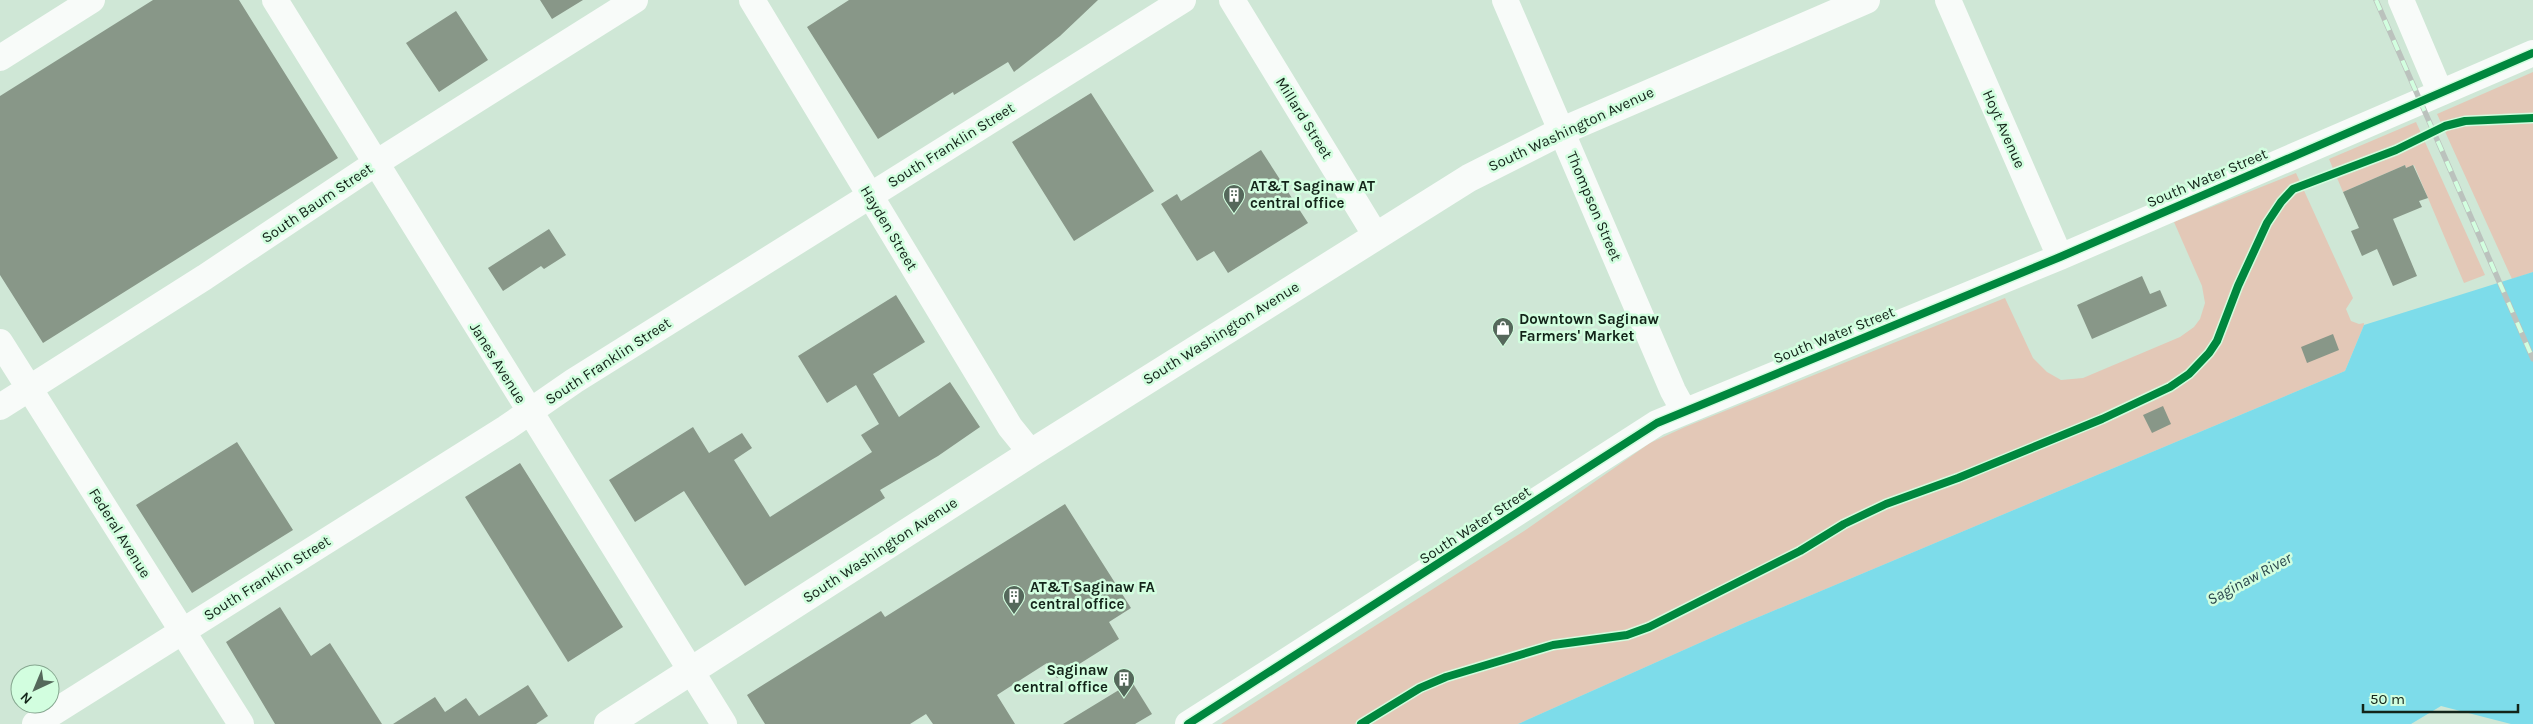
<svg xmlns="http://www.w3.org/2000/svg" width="2533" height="724" viewBox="0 0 2533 724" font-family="Karla,sans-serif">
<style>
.green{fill:#e3c8b7}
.water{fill:#7ddcea}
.building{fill:#889788}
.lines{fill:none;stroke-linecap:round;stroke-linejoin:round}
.minor{stroke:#f8fbf9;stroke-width:26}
.major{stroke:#f8fbf9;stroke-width:28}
.rail-casing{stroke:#bbc2bd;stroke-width:5.5}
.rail{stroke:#d2fedf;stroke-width:4;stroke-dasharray:11;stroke-linecap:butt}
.cycleway-casing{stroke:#d2fedf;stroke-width:11}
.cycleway{stroke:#00873e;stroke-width:8}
.labels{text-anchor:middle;stroke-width:5;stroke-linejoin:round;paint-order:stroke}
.street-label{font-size:15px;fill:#132419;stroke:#d2fedf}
.poi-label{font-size:15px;font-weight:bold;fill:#132419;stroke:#d2fedf;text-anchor:start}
.water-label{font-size:16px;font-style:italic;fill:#2b474d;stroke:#d2fedf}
</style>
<rect width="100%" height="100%" fill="#cfe7d6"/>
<!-- green -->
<path class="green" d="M2533,72V272L2512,279L2437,114Z
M2416,122L2485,275L2464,283L2414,165L2406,168L2405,165L2343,192L2329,159Z
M2296,173L2353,298L2346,309L2351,321L2359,324L2364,323V325L2345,371L1742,624L1518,724H1221L1527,529L1650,443L1685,427L2005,298L2033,358L2047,372L2061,380L2083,378L2180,337L2194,327L2200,319L2205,303L2202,286L2174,222Z"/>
<!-- water -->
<path class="water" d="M2533,272V724H2511L2441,706L2411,724H1518L1742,624L2345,371L2364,325Z"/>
<!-- building -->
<path class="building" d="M153,0H239L338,158L43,343L0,275V96Z
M540,0H583L552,19Z
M849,0H1098L1060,36L1014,72L1008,62L954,95L953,92L878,139L807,27Z
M456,11L488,60L439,92L406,43Z
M1091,93L1154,191L1074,241L1012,142Z
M1261,150L1308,223L1228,273L1214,251L1197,261L1161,204L1177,194L1181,201Z
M2405,165L2406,168L2413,165L2428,198L2419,201L2422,207L2393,219L2417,276L2393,286L2377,249L2362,256L2351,231L2359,228L2343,192Z
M549,229L566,255L544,269L541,266L503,291L488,268Z
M2142,276L2150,294L2160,290L2167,306L2092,339L2077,305Z
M896,295L925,342L873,374L899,417L950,382L980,427L938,456L880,490L885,498L745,586L684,491L635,522L609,480L693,427L709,453L742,433L752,448L734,460L770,517L872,452L861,435L879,424L856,385L827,403L798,356Z
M2333,334L2339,350L2307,363L2301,347Z
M2163,406L2171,424L2152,433L2143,415Z
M237,442L293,530L192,593L136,505Z
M520,463L623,627L568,662L465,497Z
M1065,504L1131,608L1109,622L1119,639L1057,678L1047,663L997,695L1015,724H933L926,714L910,724H765L747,695L881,611L885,617Z
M280,607L311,656L330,643L382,724H275L226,642Z
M1132,682L1152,714L1135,724H1063Z
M528,685L548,716L536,724H393L435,697L445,712L466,698L479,716Z"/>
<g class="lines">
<!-- minor -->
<path class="minor" d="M275,0L724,724
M752,0L1010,427L1031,453
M1232,0L1376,236
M1505,0L1673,391L1684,411
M1948,0L2060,257
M2401,0L2440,92
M0,58L92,0
M0,342L241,724
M0,407L205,277L376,163L635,0
M35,724L506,428L574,381L1183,0
M1188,724L1657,423L2060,257L2533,53"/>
<!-- major -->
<path class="major" d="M608,724L1031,453L1469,178L1562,131L1866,0"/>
<!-- rail casing -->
<g class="rail-casing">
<path id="rail" d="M2376,0L2533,359"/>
</g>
<!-- rail -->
<use href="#rail" class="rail"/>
<!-- cycleway casing -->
<g class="cycleway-casing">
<path id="cycleway" d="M1188,724L1657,423L2060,257L2533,53
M1361,724L1420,688L1446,677L1553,645L1627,635L1649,627L1800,551L1844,524L1886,504L1958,478L2102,419L2170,387L2189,374L2209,353L2217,341L2238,286L2267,223L2281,202L2293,189L2396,150L2445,126L2465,121L2533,118"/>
</g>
<!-- cycleway -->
<use href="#cycleway" class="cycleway"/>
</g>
<!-- icons -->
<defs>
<g id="building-pin" transform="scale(1.125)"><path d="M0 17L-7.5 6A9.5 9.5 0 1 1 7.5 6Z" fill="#55685b" stroke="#d2fedf"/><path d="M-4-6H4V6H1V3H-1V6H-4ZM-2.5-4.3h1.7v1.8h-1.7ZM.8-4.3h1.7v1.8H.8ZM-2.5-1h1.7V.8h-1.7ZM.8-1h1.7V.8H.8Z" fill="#fff"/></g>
<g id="shop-pin" transform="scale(1.125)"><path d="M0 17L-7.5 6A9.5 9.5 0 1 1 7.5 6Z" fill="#55685b" stroke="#d2fedf"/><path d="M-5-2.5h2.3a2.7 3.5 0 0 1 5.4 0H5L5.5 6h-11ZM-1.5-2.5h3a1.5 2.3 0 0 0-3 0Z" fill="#fff"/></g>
</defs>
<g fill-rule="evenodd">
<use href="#building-pin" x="1234" y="195"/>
<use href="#shop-pin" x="1503" y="328"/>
<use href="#building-pin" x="1014" y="596"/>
<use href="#building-pin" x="1124" y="679"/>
</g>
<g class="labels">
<!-- street labels -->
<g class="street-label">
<text transform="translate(1304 118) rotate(58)" y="5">Millard Street</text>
<text transform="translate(1571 129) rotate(-25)" y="5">South Washington Avenue</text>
<text transform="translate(2004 129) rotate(66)" y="5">Hoyt Avenue</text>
<text transform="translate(951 145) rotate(-32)" y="5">South Franklin Street</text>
<text transform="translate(2207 178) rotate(-23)" y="5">South Water Street</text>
<text transform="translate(317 203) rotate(-34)" y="5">South Baum Street</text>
<text transform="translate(1594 206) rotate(67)" y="5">Thompson Street</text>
<text transform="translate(889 228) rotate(59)" y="5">Hayden Street</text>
<text transform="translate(1221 333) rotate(-32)" y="5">South Washington Avenue</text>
<text transform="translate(1834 335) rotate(-22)" y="5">South Water Street</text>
<text transform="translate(608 361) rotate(-33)" y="5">South Franklin Street</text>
<text transform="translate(498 363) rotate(58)" y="5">Janes Avenue</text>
<text transform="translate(1475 525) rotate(-33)" y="5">South Water Street</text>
<text transform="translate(120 533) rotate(58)" y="5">Federal Avenue</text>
<text transform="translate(880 550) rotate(-33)" y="5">South Washington Avenue</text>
<text transform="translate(267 578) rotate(-32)" y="5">South Franklin Street</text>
</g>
<!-- poi labels -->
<g class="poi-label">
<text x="1250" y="191">AT&amp;T Saginaw AT<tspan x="1250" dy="17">central office</tspan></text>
<text x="1519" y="324">Downtown Saginaw<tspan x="1519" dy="17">Farmers' Market</tspan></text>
<text x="1030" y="592">AT&amp;T Saginaw FA<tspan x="1030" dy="17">central office</tspan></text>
<text x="1108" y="675" text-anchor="end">Saginaw<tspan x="1108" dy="17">central office</tspan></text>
</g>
<!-- water labels -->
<g class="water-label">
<text transform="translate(2249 578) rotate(-28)" y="6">Saginaw River</text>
</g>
</g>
<!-- north arrow -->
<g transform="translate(35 689) rotate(224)"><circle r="24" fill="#d2fedf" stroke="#86a790"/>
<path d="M0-4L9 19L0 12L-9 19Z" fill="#55685b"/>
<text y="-8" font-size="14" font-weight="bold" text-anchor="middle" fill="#132419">N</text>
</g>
<!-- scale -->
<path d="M2363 704v8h155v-8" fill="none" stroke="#132419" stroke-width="2.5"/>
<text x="2370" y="704" font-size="15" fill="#132419" stroke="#d2fedf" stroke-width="4" paint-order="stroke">50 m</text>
</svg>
